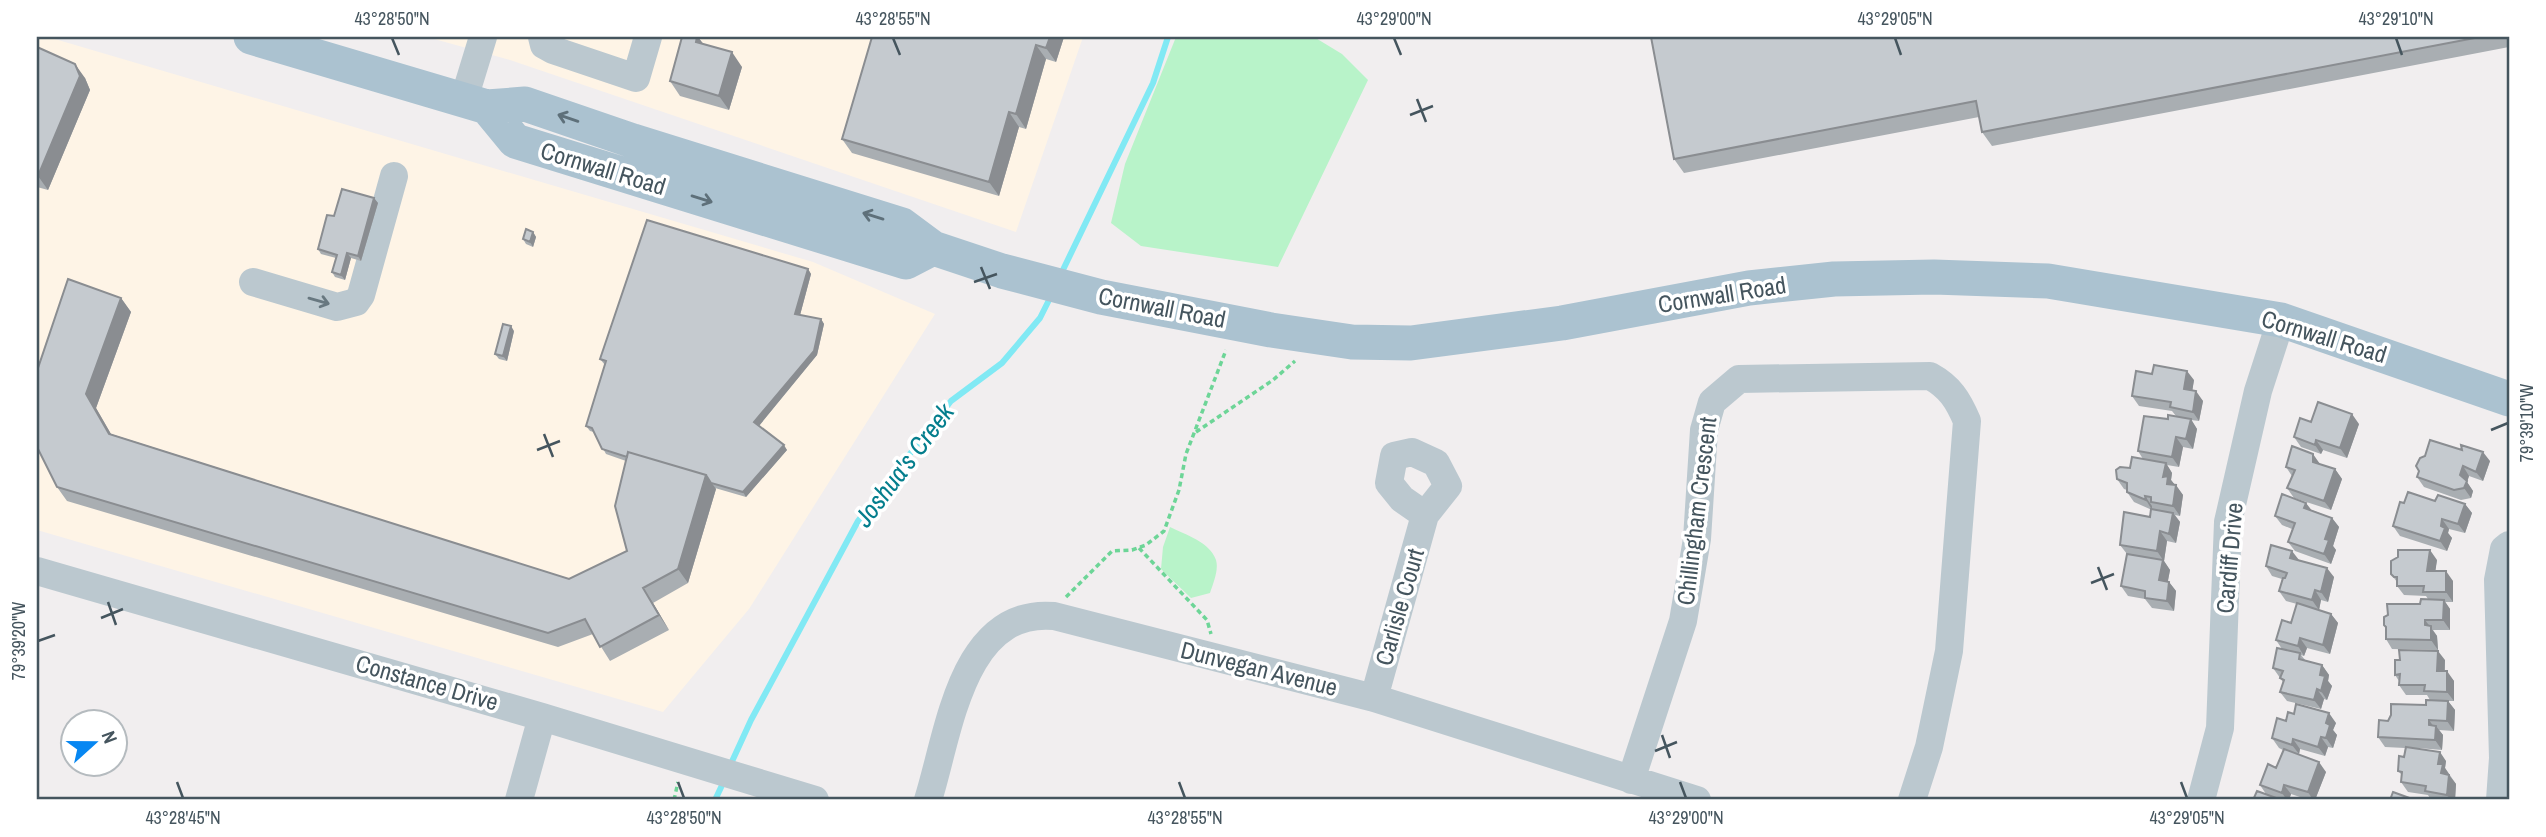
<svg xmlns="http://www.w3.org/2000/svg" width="2546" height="837" viewBox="0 0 2546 837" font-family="'Archivo Narrow',sans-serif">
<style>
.commercial{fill:#fef4e6}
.green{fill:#b8f3c9}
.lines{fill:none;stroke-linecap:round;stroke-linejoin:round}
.stream{stroke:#81e9f4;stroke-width:6}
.path{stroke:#6dd597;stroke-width:3.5;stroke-dasharray:5 3.5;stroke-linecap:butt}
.minor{stroke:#bbc8cf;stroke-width:28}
.major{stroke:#abc2d0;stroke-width:35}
.wall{fill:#a9aeb2}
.shaded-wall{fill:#8a8d91}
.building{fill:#c5cacf;stroke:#8a8d91;stroke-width:2}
.oneway{stroke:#5e707a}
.oneway2{stroke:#687880}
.ticks{fill:none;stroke:#45555e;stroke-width:2.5}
.labels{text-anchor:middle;stroke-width:7;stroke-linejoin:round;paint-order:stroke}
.street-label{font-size:24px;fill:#45555e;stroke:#fff}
.water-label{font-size:26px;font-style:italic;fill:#047e8d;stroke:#fff}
.neatline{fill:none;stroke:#45555e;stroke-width:2.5}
.ticks-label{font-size:18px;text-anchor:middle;fill:#45555e}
</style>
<rect width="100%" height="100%" fill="#f1eeef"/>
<!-- commercial -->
<path class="commercial" d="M37,37H48L813,262L935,314L749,609L663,712L37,530Z
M427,37H1083L1016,232L510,60Z"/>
<!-- green -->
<path class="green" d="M1176,37H1314L1342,54L1368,80L1278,267L1141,246L1111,223L1125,164Z
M1170,527C1186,535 1210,542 1216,560C1219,570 1213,584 1210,593L1191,598L1161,569L1163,547Z"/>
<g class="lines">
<!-- stream -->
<path class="stream" d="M1061,274L1153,83L1168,37
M729,768L751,720L858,521L951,401L1002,363L1040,318L1051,296
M715,800L724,781"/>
<!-- path -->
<path class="path" d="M1196,432L1273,380L1295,361
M1139,548L1207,620L1211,634
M1066,597L1112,551L1132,550L1146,545L1164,531L1179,490L1186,454L1226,350
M674,800L678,782"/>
<!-- minor -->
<path class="minor" d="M542,37L544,45L553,50L636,78L648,37
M464,99L483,37
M253,282L337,307L356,302L361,295L394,176
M37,571L542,717L815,800
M1374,698L1425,515L1448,486L1436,463L1412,452L1394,456L1389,483L1402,499L1425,515
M1631,780L1683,621L1697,539L1704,430L1712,402L1739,379L1930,376C1950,387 1958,400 1967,421L1949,651L1929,747L1912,800
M519,800L542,717
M928,800C949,734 961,608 1054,616L1374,698L1697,800
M2201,800L2220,728L2228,522L2258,391L2281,320
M2500,800L2503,758L2498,580L2504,549L2509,545"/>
<!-- major -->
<path class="major" d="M251,37L487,107L525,104L633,141L902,225L933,248L1002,271L1101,297L1271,330L1352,342L1411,343L1562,323L1749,288L1834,279L1934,277L2048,281L2281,320L2509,399
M487,107L515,141L906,262L933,248"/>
</g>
<!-- wall -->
<path class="wall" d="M682,37H698L703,44L742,67L729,110L680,96L670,81Z
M872,37H1064L1056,62L1046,59L1026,129L1019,127L999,196L852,153L842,139Z
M1651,37H2509V47L1992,146L1982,132L1979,117L1684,173L1674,159Z
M37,47L85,78L90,90L48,190L37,187Z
M374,198L378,203L361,261L351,258L345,280L335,277L332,272L336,258L321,254L318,249Z
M533,232L536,237L533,247L526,244L523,239Z
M808,269L811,274L800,315L821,319L824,324L817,355L759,426L787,450L746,497L715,488L716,489L688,583L653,603L669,630L610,661L593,634L558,647L67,501L57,487L121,298L131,312L96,408L111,434L569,579L627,551L626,461L606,454L594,432L590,431L586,426L605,365L600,359Z
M514,331L507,361L499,359L495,354Z
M2194,380L2192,391L2203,401L2199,421L2191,420L2197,429L2193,449L2183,447L2179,467L2167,465L2172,473L2171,480L2183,495L2180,516L2175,515L2180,522L2176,543L2167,541L2164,561L2170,570L2168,581L2169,582L2176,591L2174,611L2152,608L2145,599L2128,596L2121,586L2127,554L2120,545L2150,517L2152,510L2134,502L2127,492V490L2124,489L2117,479L2143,459L2138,451L2168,419L2176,416L2172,411L2139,406L2132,396Z
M2311,422L2359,424L2347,458L2323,450L2321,454L2301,447L2294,437Z
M2490,461L2483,481L2469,476L2467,482L2473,491L2471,498L2461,500L2424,487L2417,477L2419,471Z
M2320,465L2335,469L2342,479L2331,510L2294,498L2287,488L2292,476L2286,467Z
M2435,501L2465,504L2472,513L2465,533L2449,529L2448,533L2452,538L2447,551L2400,536L2393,526L2404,503Z
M2312,510L2332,518L2339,527L2333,546L2336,550L2331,564L2295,551L2288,542L2292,529L2282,525L2275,516Z
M2299,560L2334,577L2328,602L2321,600L2319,610L2331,614L2338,623L2330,654L2307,648L2304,656L2301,655L2306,661L2322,665L2329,675L2328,681L2332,686L2327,700L2324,699L2321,709L2287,701L2280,692L2283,682L2273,668L2282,649L2276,640L2291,623L2297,604L2286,601L2279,591L2282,579L2272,576L2266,566Z
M2437,560L2435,571L2453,581V602H2445L2450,609V630H2433L2437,636L2438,650L2392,649L2386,639L2420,604L2428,599L2426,596L2404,595L2397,586V582L2391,574Z
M2445,660V671L2454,681V701H2448L2455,710L2454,731L2439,730L2443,735L2442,750L2418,748L2446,761L2445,768L2456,784L2455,800H2431L2428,795L2408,792L2401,782L2402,775L2398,771L2404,757L2405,748L2385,747L2378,737L2388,721L2426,705L2430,700L2427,695H2406L2399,685V681L2395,675Z
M2294,714L2336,723L2333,730L2337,735L2333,748L2328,747L2325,756L2300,749L2299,754L2326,772L2315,800H2309L2291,794L2289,800L2279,799L2280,800L2266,794L2260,785L2276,768L2283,750L2279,748L2272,738L2286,721Z"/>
<!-- shaded-wall -->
<path class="shaded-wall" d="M697,37H698L708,50L696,42Z
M1050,37H1064L1056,62L1046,48Z
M1036,45L1046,59L1026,129L1016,114Z
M732,52L742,67L729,110L719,96Z
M75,64L85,78L90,90L48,190L38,176Z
M1009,112L1019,127L999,196L989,182Z
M374,198L378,203L361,261L358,256Z
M533,232L536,237L533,247L530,242Z
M347,253L351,258L345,280L341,275Z
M808,269L811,274L799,319L795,314Z
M121,298L131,312L96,408L119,448L109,434L86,394Z
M821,319L824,324L817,355L758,427L754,422Z
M511,326L514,331L507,361L503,356Z
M2187,371L2194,380L2191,399L2184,389Z
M2196,391L2203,401L2199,421L2193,412Z
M2352,414L2359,424L2347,458L2340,448Z
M2191,419L2197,429L2193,449L2186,439Z
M2176,437L2183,447L2179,467L2172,457Z
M2316,440L2323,450L2321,454L2315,445Z
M784,445L787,450L746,497L743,492Z
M2483,452L2490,461L2483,481L2476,472Z
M2313,454L2320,464L2313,462Z
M2166,463L2172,473L2171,480L2175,485L2167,484L2163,477Z
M2463,466L2469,476L2467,482L2473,491L2471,498L2464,488L2460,475Z
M2335,469L2342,479L2331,510L2324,501Z
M706,475L716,489L688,583L678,569Z
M2176,485L2183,495L2180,516L2173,506Z
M2145,496L2152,506V510L2146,500Z
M2306,503L2313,512L2304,508Z
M2465,504L2472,513L2465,533L2458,524Z
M2173,513L2180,522L2176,543L2169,534Z
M2332,518L2339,527L2333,546L2336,550L2331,564L2324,554L2325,539Z
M2442,519L2449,529L2448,533L2452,538L2447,551L2440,541Z
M2160,531L2167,541L2164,561L2170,570L2166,590L2159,580L2163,560L2157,551Z
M2430,550L2437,560L2434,581L2427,571Z
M2292,551L2299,560L2290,558Z
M2327,568L2334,577L2328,602L2321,592Z
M2446,571L2453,581V602L2446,592Z
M2169,582L2176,591L2174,611L2167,601Z
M643,588L653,603L669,630L659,615Z
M2315,590L2321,600L2319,610L2312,600Z
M2444,600L2450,609V630L2443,620Z
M2331,614L2338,623L2330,654L2323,645Z
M2425,620L2437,636L2438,650L2431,640L2425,625Z
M2300,638L2307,648L2304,656L2298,646Z
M2438,651L2445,660L2444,681L2437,671Z
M2322,665L2329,675L2328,681L2332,686L2327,700L2321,691L2320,675Z
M2447,671L2454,681V701L2447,692Z
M2317,689L2324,699L2321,709L2314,700Z
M2448,701L2455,710L2454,731L2447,721Z
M2329,713L2336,723L2333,730L2337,735L2333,748L2326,738V723Z
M2429,720L2436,730V726L2443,735L2442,750L2435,740L2429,725Z
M2321,737L2328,747L2325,756L2318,747Z
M2293,739L2300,749L2299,754L2292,745Z
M2440,752L2446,761L2445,768L2449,774L2441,773L2438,764Z
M2319,762L2326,772L2315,800H2313L2308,792Z
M2449,775L2456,784L2455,800H2451L2447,795Z
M2284,785L2291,794L2289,800H2287L2282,793Z"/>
<!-- building -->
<path class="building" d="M682,37H697L696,42L732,52L719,96L670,81Z
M872,37H1050L1046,48L1036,45L1016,114L1009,112L989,182L842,139Z
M1651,37H2480L1982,132L1976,101L1674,159Z
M37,47L75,64L80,76L38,176H37Z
M342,189L374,198L358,256L347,253L341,275L332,272L337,255L318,249L327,215L334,216Z
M647,220L808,269L795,314L821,319L814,351L754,422L784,445L743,492L711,483L706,475L628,452L627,457L602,449L592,428L586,426L606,361L600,359Z
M526,229L533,232L530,242L523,239Z
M68,279L121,298L86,394L109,434L569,579L627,551L615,506L628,452L706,475L678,569L643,588L659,615L600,647L585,619L548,633L57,487L37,447V371Z
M503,324L511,326L503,356L495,354Z
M2154,365L2187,371L2184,389L2196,391L2193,412L2170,407L2171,402L2132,396L2136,371L2152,374Z
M2318,402L2352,414L2340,448L2316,440L2315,445L2294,437L2300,418L2311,422Z
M2168,415L2191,419L2186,439L2176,437L2172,457L2138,451L2144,416L2168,419Z
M2430,440L2462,450L2461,445L2483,452L2476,472L2463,466L2460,475L2467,481L2464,488L2454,490L2417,477L2419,471L2416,466L2420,458L2425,456Z
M2292,446L2313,454V462L2335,469L2324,501L2287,488L2295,470L2286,467Z
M2132,457L2166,463L2163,477L2168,476L2167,484L2176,485L2173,506L2151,502V497L2145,496L2146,500L2127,492V483L2117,479L2116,470L2120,467L2130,468Z
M2408,492L2435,501L2438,495L2465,504L2458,524L2442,519L2441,526L2445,528L2440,541L2393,526L2400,502L2404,503Z
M2282,494L2306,503L2304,508L2332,518L2325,539L2329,540L2324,554L2288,542L2295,523L2275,516Z
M2151,509L2173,513L2169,534L2160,531L2157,551L2120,545L2124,512L2150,517Z
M2271,545L2292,551L2290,558L2327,568L2321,592L2315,590L2312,600L2279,591L2283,578H2285L2287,573L2266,566Z
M2398,550H2430L2427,571H2446V592H2423L2424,586H2397V577H2394L2391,574V561L2398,557Z
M2127,554L2163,560L2159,580L2169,582L2167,601L2145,598V591L2121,586Z
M2421,599L2444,600L2443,620H2425V625L2431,626V640L2386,639V627L2384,625V617L2388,615L2387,604H2420Z
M2297,603L2331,614L2323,645L2300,638L2298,646L2276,640L2282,620L2291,623Z
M2277,648L2300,653L2299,659L2322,665L2320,675L2325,676L2321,691L2317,689L2314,700L2280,692L2284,680L2280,678L2283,671L2273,668Z
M2399,650L2438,651L2437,671H2447V692L2424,691L2425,685H2399L2400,674L2395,675V660H2400Z
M2426,700L2448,701L2447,721L2429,720V725L2436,726L2435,740L2378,737L2379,720L2388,721L2391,715V704L2426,705Z
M2296,704L2329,713L2326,723L2330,725L2326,738L2321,737L2318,747L2293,739L2292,745L2272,738L2277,718L2286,721L2288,712L2294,714Z
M2406,747L2440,752L2438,764H2443L2441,773L2449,775L2447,795L2425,791L2426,786L2401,782L2402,772L2398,771L2399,756L2404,757Z
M2284,749L2319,762L2308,792L2284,785L2282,793L2260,785L2268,764L2276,768Z
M2257,791L2279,799V800H2253Z
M2393,792L2415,800H2390Z"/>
<!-- one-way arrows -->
<defs><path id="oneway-shaft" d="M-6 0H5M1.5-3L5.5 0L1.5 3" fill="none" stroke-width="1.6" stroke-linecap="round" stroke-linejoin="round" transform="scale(1.75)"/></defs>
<g class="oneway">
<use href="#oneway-shaft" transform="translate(568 118) rotate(-161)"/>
<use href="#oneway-shaft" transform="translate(702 199) rotate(17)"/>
<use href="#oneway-shaft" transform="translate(873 216) rotate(-163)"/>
</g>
<use class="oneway2" href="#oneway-shaft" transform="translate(319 301) rotate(16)"/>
<!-- ticks -->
<path class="ticks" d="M392,38L399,55M893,38L900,55M1394,38L1401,55M1895,38L1901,55M2396,38L2402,55M1417,99L1426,122M1410,115L1433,106M981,267L990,289M974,282L997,274M2491,430L2508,423M544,434L553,457M537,450L560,441M2098,567L2107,590M2091,583L2114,574M108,602L116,625M101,618L123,609M38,641L55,635M1662,735L1670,758M1655,751L1677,742M177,782L183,798M678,782L684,798M1179,782L1185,798M1680,782L1686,798M2181,782L2187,798"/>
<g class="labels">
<!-- street labels -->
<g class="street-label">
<text transform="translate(603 169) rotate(17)" y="8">Cornwall Road</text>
<text transform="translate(1722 295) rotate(-9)" y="8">Cornwall Road</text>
<text transform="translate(1162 308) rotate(11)" y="8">Cornwall Road</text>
<text transform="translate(2324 337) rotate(17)" y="8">Cornwall Road</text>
<text transform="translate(1697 511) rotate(-83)" y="8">Chillingham Crescent</text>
<text transform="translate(2230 558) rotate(-85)" y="8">Cardiff Drive</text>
<text transform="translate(1400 607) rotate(-74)" y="8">Carlisle Court</text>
<text transform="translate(1259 669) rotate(14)" y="8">Dunvegan Avenue</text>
<text transform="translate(427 683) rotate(16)" y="8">Constance Drive</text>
</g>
<!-- water labels -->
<g class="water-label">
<text transform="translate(904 465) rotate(-53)" y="9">Joshua's Creek</text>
</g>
</g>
<!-- border -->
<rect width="2546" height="837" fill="none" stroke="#ffffff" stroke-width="77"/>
<!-- north arrow -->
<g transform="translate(94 743) rotate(69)"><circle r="33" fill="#ffffff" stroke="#b5bbbf" stroke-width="2"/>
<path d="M0-5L12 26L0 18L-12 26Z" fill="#0787f2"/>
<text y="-10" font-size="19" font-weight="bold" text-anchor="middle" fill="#45555e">N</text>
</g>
<rect x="38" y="38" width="2470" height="760" class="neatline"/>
<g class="ticks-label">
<text x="392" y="25">43°28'50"N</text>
<text x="893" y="25">43°28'55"N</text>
<text x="1394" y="25">43°29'00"N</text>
<text x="1895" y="25">43°29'05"N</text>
<text x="2396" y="25">43°29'10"N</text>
<text transform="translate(2527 423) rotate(-90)" y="6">79°39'10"W</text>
<text transform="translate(19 641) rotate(-90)" y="6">79°39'20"W</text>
<text x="183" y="824">43°28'45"N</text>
<text x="684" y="824">43°28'50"N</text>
<text x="1185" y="824">43°28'55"N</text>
<text x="1686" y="824">43°29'00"N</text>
<text x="2187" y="824">43°29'05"N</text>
</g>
</svg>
